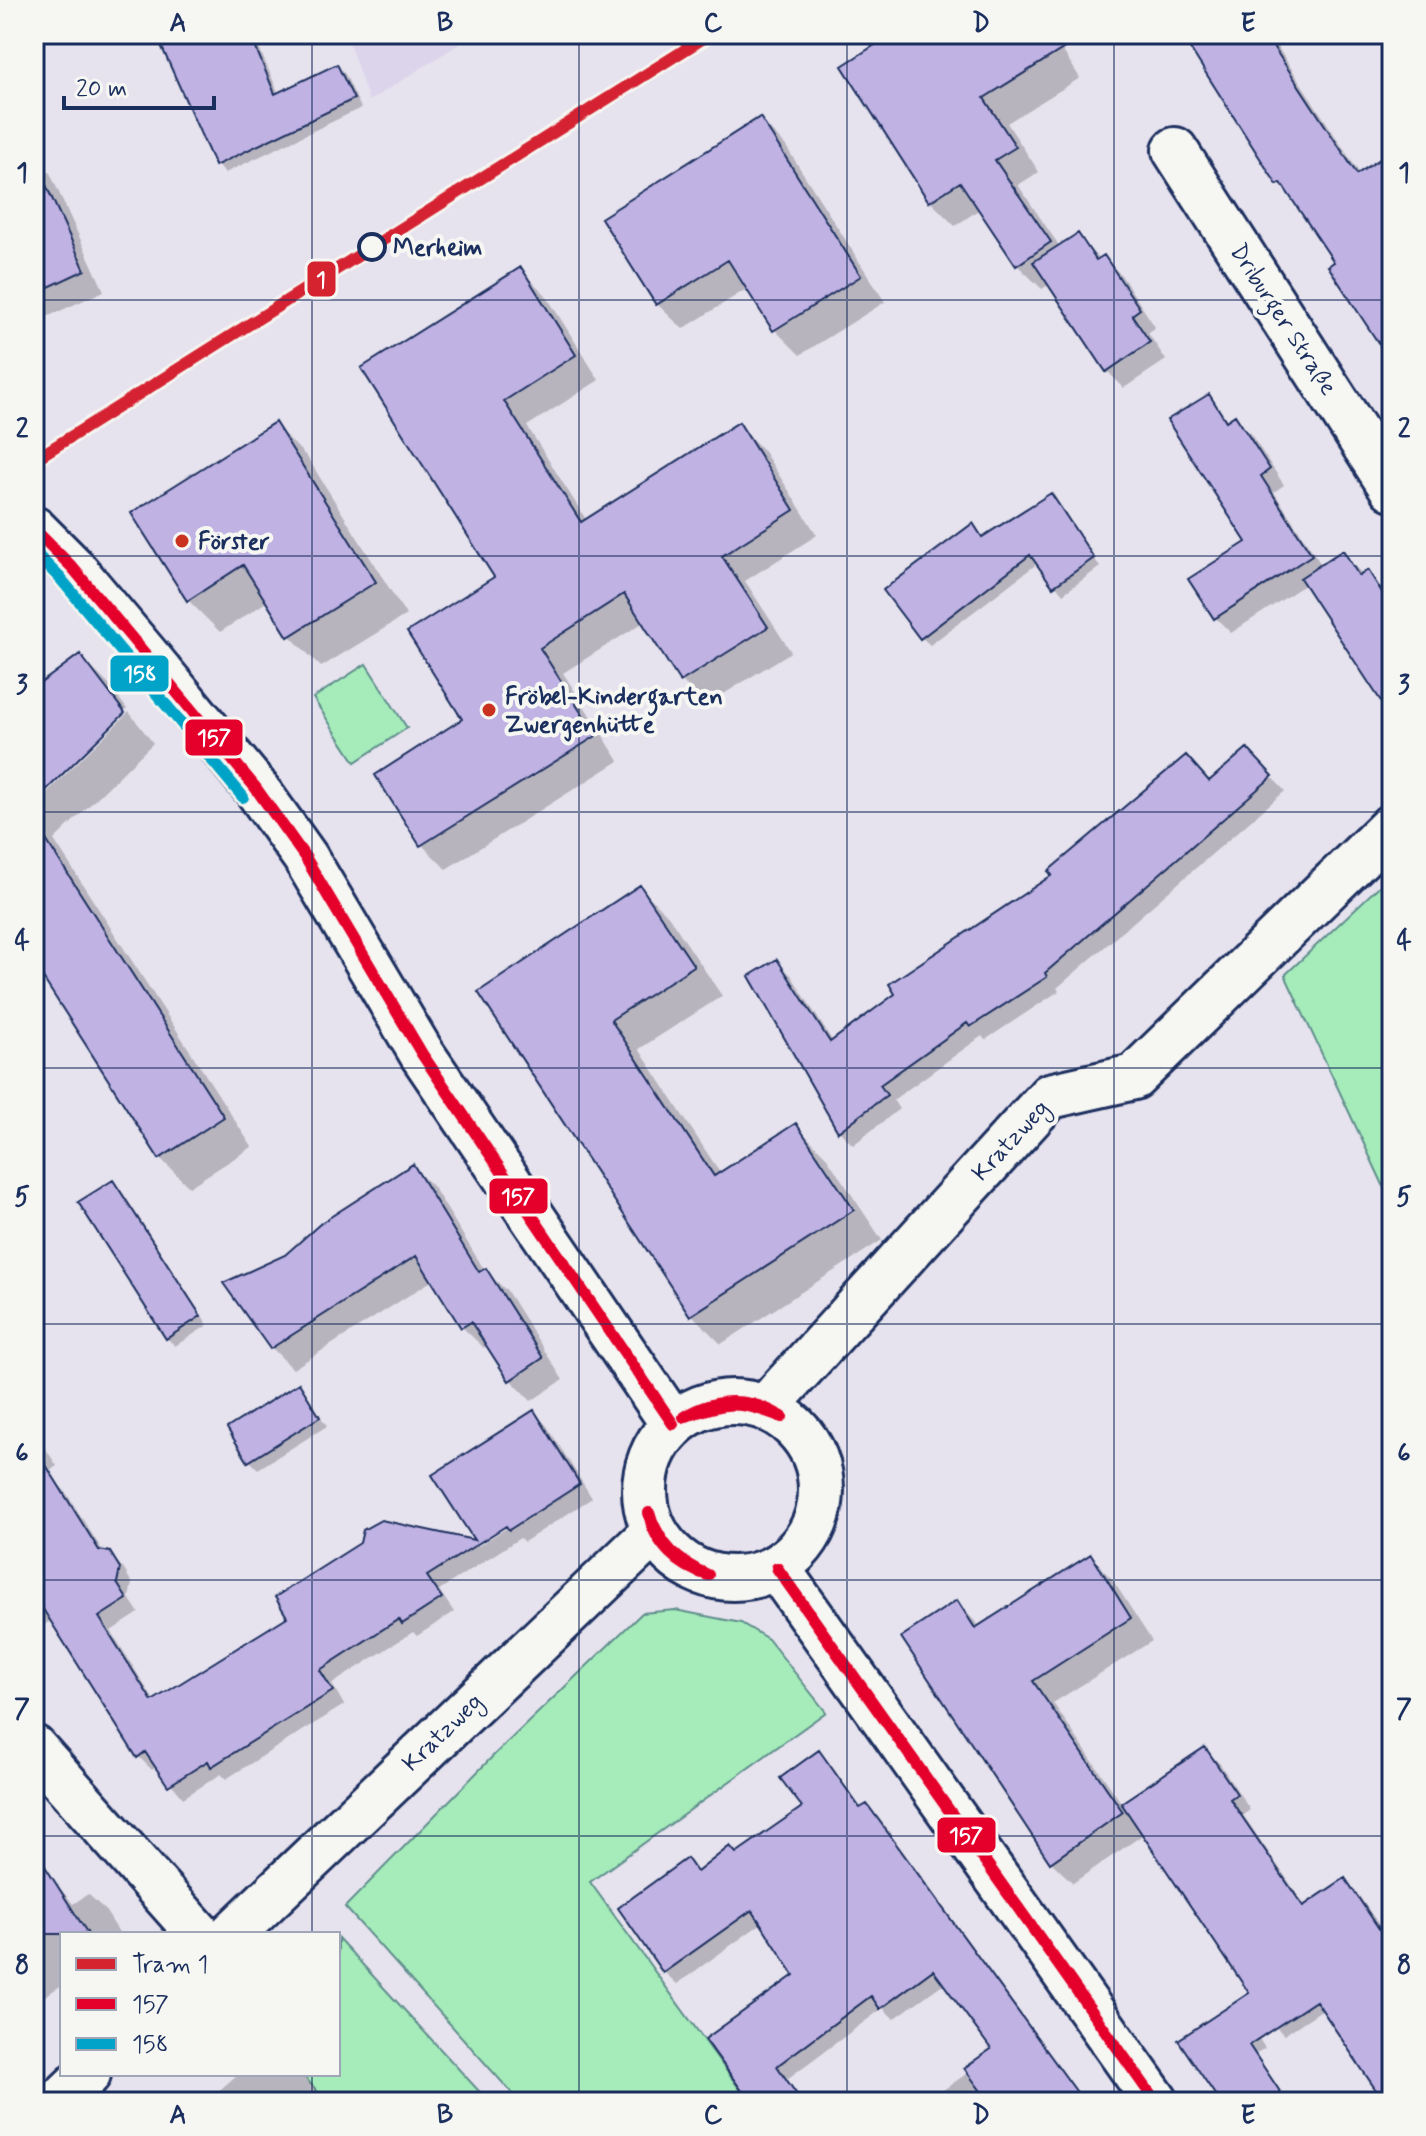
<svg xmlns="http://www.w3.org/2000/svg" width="1426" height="2136" viewBox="0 0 1426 2136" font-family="Mynerve,sans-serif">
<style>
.built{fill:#dbd4eb}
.green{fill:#a5ecba;stroke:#608e8c;stroke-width:2}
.shadow{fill:#0003}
.building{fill:#c0b3e4;stroke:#1b2f5e;stroke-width:2}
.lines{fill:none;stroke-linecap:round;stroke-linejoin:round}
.street-casing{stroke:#1b2f5e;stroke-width:50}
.secondary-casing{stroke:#1b2f5e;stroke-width:50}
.street{stroke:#f6f6f2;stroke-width:44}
.secondary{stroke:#f6f6f2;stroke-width:44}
.bus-1-casing{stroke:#f6f6f2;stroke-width:18}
.bus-2-casing{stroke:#f6f6f2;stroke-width:18}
.bus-1{stroke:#e4002b;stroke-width:12}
.bus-2{stroke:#01a3c8;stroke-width:12}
.tram-1-casing{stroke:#f6f6f2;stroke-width:18}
.tram-1{stroke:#d52330;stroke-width:12}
.grid{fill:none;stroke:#1b2f5e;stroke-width:2;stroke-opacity:0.55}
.stop-dot{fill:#f6f6f2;stroke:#1b2f5e;stroke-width:4}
.poi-dot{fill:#c8321e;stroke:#f6f6f2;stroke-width:3}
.labels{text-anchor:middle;stroke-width:8;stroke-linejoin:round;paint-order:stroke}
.stop-label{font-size:24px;font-weight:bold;fill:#1b2f5e;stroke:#f6f6f2;text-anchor:start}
.street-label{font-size:24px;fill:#1b2f5e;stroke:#f6f6f2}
.poi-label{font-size:24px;font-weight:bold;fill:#1b2f5e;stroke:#f6f6f2;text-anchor:start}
.line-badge{stroke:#f6f6f2;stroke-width:3}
.badge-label{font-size:22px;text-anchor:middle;font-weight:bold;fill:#fff}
.neatline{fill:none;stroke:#1b2f5e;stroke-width:3}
.grid-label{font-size:26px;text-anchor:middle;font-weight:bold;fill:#1b2f5e}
</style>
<rect width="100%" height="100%" fill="#e6e2ee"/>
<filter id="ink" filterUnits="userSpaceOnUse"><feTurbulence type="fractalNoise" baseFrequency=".0125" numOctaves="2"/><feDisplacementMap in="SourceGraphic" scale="16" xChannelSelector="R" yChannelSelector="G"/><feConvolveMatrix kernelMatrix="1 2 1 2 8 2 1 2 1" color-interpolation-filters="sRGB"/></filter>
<g filter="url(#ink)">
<!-- built -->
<path class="built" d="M346,34H475L369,101Z"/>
<!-- green -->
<path class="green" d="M366,664L407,728L355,762L313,698Z
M1392,874V1204L1285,975Z
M675,1610L741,1623L768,1639L826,1712L590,1882L749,2102H520L345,1907L495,1754L642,1613Z
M338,1938L489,2102H327L302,2074H338Z"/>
<!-- shadow -->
<path class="shadow" d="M158,34H253L279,94L337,66L345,74L361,108L225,173L217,165Z
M896,34H1052L1080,78L1007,123L1039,172L1018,185L1060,247L1078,236L1100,260L1103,257L1121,275L1155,327L1148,333L1166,360L1124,388L1107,371L1050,284L1042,289L1017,265L980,209L955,226L930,201Z
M1178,34H1269L1360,174L1392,169V362L1337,263L1292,197L1279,184L1198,58Z
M34,42L43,61L34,65Z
M760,119L785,145L885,302L800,355L775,330L748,288L683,329L657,304Z
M34,157L50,173L104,291L40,320L34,328Z
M520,270L545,294L599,380L527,426L587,521L738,425L763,450L817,535L745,581L791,652L706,705L681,680L644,622L563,673L619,761L446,869L422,845L465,720L497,577L364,369Z
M1208,397L1229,421L1235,418L1250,433L1284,485L1274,492L1322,566L1342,553L1363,575L1367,572L1392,601V703L1306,584L1231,633L1216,618L1249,542Z
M275,425L307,457L406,615L321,667L289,635L268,601L220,632L188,600Z
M1051,496L1059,504L1100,567L1063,594L1038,563L930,645L921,637L972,526L984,539Z
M80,656L109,685L127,709L34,799V690Z
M129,712L153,743L54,840L252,1147L189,1187L160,1158L34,960V805Z
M1247,751L1285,791L1057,988L1059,991L985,1040L982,1036L893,1100L899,1109L853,1145L839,1131L777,962L791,975L833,1042L1210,783Z
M640,887L669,917L722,996L639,1049L721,1174L796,1126L825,1155L882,1240L721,1344L692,1315L480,992Z
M412,1166L434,1188L485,1271L507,1291L563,1380L531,1401L510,1379L488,1345L484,1348L462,1327L433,1280L293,1369L272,1348L286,1257Z
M113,1182L121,1190L208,1325L175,1346L167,1338Z
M299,1386L327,1426L258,1469L250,1461Z
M534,1412L547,1426L592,1498L524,1542L520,1538L439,1590L454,1612L417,1636L413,1632L332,1684L344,1705L226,1779L221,1774L183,1798L157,1766L152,1770L139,1757L52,1620L44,1625L34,1616V1489L52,1478L65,1491L104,1553L109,1554L123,1568L132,1583L129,1598L139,1613L111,1631L155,1702L478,1543V1546L516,1522Z
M34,1431L57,1466L34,1481Z
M1090,1557L1112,1579L1152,1641L1053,1703L1122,1804L1205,1749L1220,1764L1250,1810L1243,1815L1306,1907L1344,1881L1359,1896L1392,1944V2102H1387L1323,2009L1284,2035L1269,2020L1144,1834L1073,1883L1051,1862L957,1602L980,1627Z
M818,1753L830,1765L862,1809L867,1806L879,1818L1084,2102H926L969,2072L993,2049L944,1983L894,2019L883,2008L787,2079L804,2102H753L796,1976L762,1923L677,1984L664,1972L687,1861L699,1873L737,1855L804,1807Z
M50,1876L73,1904L88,1894L105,1910L120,1934H62V1985L34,2003V1886Z
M1243,2014L1265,2048L1255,2054L1287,2102H1239Z
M238,2074H301L324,2098L320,2102H206Z"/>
<!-- building -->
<path class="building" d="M156,34H250L275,94L337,64L354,99L215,166Z
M892,34H1087L984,98L1016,147L995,160L1051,242L1016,266L960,182L929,202L842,66Z
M1181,34H1265L1357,174L1392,151V364L1328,266L1334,262L1281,183L1277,185Z
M760,117L861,276L773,331L728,260L656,305L601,218Z
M34,159L85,270L34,294Z
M1078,233L1096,260L1104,255L1140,309L1132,315L1150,342L1106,372L1033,262Z
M521,267L576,355L504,401L581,522L739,422L794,510L722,556L768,627L680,682L624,594L540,648L596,736L420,846L375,775L462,719L407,632L494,577L361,368Z
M1209,394L1226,421L1235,415L1270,469L1261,476L1312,555L1214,619L1188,579L1246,542L1167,420Z
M275,422L376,582L288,637L243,565L187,601L131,513Z
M1051,493L1094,558L1053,587L1030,555L920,639L883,590L973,523L982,537Z
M1343,550L1359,576L1368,570L1392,608V718L1300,578Z
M80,654L125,713L34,802V688Z
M1247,748L1273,776L1045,973L1047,977L970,1027L967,1023L880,1085L887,1095L838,1132L749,976L777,959L830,1042L895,994L889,984L1052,875L1048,871L1186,755L1209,781Z
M34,821L224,1117L159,1159L34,964Z
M640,885L694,966L611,1020L714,1176L796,1123L854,1210L690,1316L478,992Z
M413,1164L479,1272L486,1268L543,1358L509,1381L471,1322L461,1328L416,1256L270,1349L223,1283L285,1255L321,1223Z
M113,1180L201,1316L166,1339L78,1202Z
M299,1383L320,1417L248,1462L227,1428Z
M534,1410L580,1484L509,1530L506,1526L427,1576L442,1598L402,1624L399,1619L320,1670L333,1691L211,1767L208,1761L168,1786L145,1752L137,1758L34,1595V1446L99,1550L110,1552L120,1568L117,1583L127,1599L99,1617L152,1701L287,1617L275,1597L360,1543L363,1530L381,1520L474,1540L432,1475Z
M1091,1554L1131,1618L1033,1681L1123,1812L1050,1863L901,1637L957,1600L975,1628Z
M1205,1747L1237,1794L1230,1799L1303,1906L1345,1878L1392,1948V2102H1384L1316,2001L1249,2045L1287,2102H1220L1178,2040L1249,1993L1121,1803Z
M819,1750L860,1808L867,1804L1084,2102H989L964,2068L991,2049L933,1970L880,2009L871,1996L777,2066L802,2102H750L705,2039L794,1975L752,1910L663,1973L618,1908L687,1858L697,1872L730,1846L736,1853L802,1807L780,1778Z
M34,1849L88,1934H34Z"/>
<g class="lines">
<!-- street casing -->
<g class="street-casing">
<path id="street" d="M1175,150L1392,488
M766,1407L1050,1096L1134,1077L1392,826
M777,1568L1156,2102
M34,1748L199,1934"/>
</g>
<!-- secondary casing -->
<g class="secondary-casing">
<path id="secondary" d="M34,529L72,567L151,661L255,787L305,857L422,1054L673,1424
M645 1490a88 88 0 1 1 176 0a88 88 0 1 1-176 0Z
M232,1934L654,1532
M59,2102L88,2074"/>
</g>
<!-- street -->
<use href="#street" class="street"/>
<!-- secondary -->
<use href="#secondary" class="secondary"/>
<!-- bus-1 casing -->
<g class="bus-1-casing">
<path id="bus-1" d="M34,529L72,567L151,661L255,787L305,857L422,1054L673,1424
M684,1417C717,1397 749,1397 782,1417
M684,1417C727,1401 739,1400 782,1417
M649,1513C660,1545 677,1562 708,1575
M649,1513C654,1543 679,1567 708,1575
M777,1568L1156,2102"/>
</g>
<!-- bus-2 casing -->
<g class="bus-2-casing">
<path id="bus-2" d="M34,552L60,578L243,797"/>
</g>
<!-- bus-1 -->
<use href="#bus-1" class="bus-1"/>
<!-- bus-2 -->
<use href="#bus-2" class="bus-2"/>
<!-- tram-1 casing -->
<g class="tram-1-casing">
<path id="tram-1" d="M34,460L710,34"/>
</g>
<!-- tram-1 -->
<use href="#tram-1" class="tram-1"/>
</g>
</g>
<!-- grid -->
<path class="grid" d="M312,34V1934M579,34V2102M847,34V2102M1114,34V2102M34,300H1392M34,556H1392M34,812H1392M34,1068H1392M34,1324H1392M34,1580H1392M34,1836H1392M312,2074V2102"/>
<!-- markers -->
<circle class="stop-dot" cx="372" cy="247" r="13"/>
<g class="poi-dot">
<circle cx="182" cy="541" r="8"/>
<circle cx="489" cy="710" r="8"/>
</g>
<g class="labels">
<!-- stop labels -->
<g class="stop-label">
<text x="393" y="255">Merheim</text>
</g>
<!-- street labels -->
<g class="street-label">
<text transform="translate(1284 319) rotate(57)" y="8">Driburger Straße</text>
<text transform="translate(1010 1140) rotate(-47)" y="8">Kratzweg</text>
<text transform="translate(442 1732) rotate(-44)" y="8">Kratzweg</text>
</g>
<!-- poi labels -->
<g class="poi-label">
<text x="198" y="549">Förster</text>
<text x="505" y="704">Fröbel-Kindergarten<tspan x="505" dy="28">Zwergenhütte</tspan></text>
</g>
</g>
<g class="line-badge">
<rect x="306" y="260" width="31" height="38" rx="8" fill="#d52330"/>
<rect x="109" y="654" width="61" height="39" rx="8" fill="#01a3c8"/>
<rect x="184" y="718" width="60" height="39" rx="8" fill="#e4002b"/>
<rect x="488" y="1177" width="61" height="38" rx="8" fill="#e4002b"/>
<rect x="936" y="1816" width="61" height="38" rx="8" fill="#e4002b"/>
</g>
<g class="badge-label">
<text x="321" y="287">1</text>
<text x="140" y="681">158</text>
<text x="214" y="745">157</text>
<text x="518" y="1204">157</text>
<text x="966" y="1843">157</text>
</g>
<!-- margin -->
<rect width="1426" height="2136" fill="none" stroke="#f6f6f2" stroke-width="88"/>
<!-- legend -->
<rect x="60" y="1932" width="280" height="144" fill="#f6f6f2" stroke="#9ea6b7" stroke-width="2"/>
<rect x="76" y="1958" width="40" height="12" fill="#d52330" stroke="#9ea6b7" stroke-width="2"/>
<text x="132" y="1972" font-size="24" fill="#1b2f5e">Tram 1</text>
<rect x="76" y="1998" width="40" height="12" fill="#e4002b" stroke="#9ea6b7" stroke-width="2"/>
<text x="132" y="2012" font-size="24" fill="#1b2f5e">157</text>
<rect x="76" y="2038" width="40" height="12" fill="#01a3c8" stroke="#9ea6b7" stroke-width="2"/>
<text x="132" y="2052" font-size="24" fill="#1b2f5e">158</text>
<!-- scale -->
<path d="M64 96v12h150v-12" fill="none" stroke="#1b2f5e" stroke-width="4"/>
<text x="76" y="96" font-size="24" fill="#1b2f5e" stroke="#f6f6f2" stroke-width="6" paint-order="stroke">20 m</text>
<rect x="44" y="44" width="1338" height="2048" class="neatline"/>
<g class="grid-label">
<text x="178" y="31">A</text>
<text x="445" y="31">B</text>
<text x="713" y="31">C</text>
<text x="981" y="31">D</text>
<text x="1248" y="31">E</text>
<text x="22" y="181">1</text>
<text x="1404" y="181">1</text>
<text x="22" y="437">2</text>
<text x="1404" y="437">2</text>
<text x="22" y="693">3</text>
<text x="1404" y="693">3</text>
<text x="22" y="949">4</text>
<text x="1404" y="949">4</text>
<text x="22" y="1205">5</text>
<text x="1404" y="1205">5</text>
<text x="22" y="1461">6</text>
<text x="1404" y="1461">6</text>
<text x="22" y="1717">7</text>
<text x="1404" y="1717">7</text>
<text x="22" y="1973">8</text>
<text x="1404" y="1973">8</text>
<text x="178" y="2123">A</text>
<text x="445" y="2123">B</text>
<text x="713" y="2123">C</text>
<text x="981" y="2123">D</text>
<text x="1248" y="2123">E</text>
</g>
</svg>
